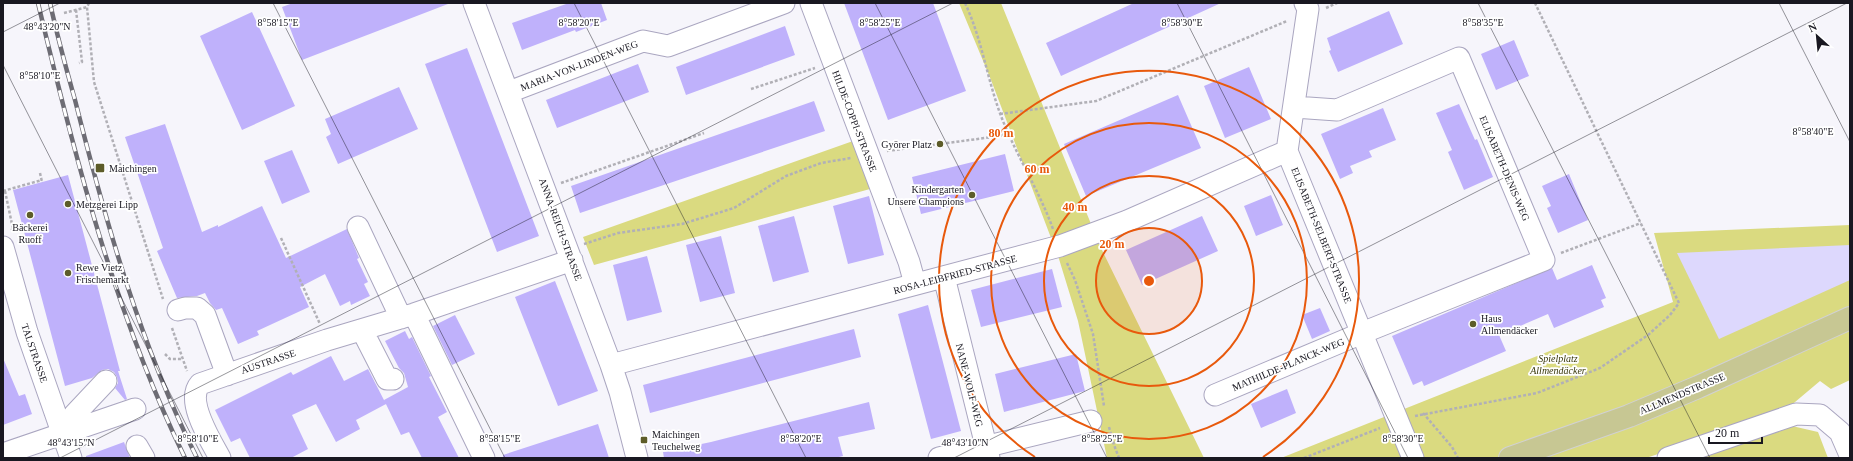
<svg xmlns="http://www.w3.org/2000/svg" width="1853" height="461" viewBox="0 0 1853 461" font-family="'Times New Roman',serif">
<style>
.green{fill:#dada80}
.water{fill:#ddd8fd}
.building{fill:#bfb1fb}
.lines{fill:none;stroke-linecap:round;stroke-linejoin:round}
.minor-casing{stroke:#aaa6c0;stroke-width:23}
.major-casing{stroke:#d1d1d3;stroke-width:24}
.path{stroke:#b1b0b6;stroke-width:2.5;stroke-dasharray:3 2;stroke-linecap:butt}
.minor{stroke:#fff;stroke-width:21}
.major{stroke:#c7c793;stroke-width:22}
.rail-casing{stroke:#6d6c74;stroke-width:4.5}
.rail{stroke:#fff;stroke-width:3;stroke-dasharray:9;stroke-linecap:butt}
.ticks{fill:none;stroke:#191821;stroke-width:1;stroke-opacity:0.45}
.ring{fill:none;stroke:#e8590c;stroke-width:2}
.poi-dot{fill:#5d5c29;stroke:#fff;stroke-width:1.5}
.labels{text-anchor:middle;stroke-width:3.5;stroke-linejoin:round;paint-order:stroke}
.street-label{font-size:10px;fill:#191821;stroke:#fff}
.poi-label{font-size:10px;fill:#191821;stroke:#fff;text-anchor:start}
.park-label{font-size:10px;font-style:italic;fill:#3a390c;stroke:#fff}
.ticks-label{font-size:10px;text-anchor:middle;fill:#191821;stroke:#fff;stroke-width:3.5;stroke-linejoin:round;paint-order:stroke}
.centre{fill:#e8590c;stroke:#fff;stroke-width:2}
.ring-label{font-size:12px;text-anchor:middle;font-weight:bold;fill:#e8590c;stroke:#fff;stroke-width:3.5;stroke-linejoin:round;paint-order:stroke}
</style>
<rect width="100%" height="100%" fill="#f6f5fb"/>
<!-- green -->
<path class="green" d="M959,3H1001L1100,246L1204,458H1107L1078,321L1059,259L991,80Z
M853,141L870,189L594,265L583,237Z
M1850,225V380L1831,389L1820,381L1782,413L1646,458H1281L1673,302L1654,233Z
M1792,426L1818,432L1828,458H1699Z"/>
<!-- water -->
<path class="water" d="M1850,245V280L1719,339L1677,253Z"/>
<!-- building -->
<path class="building" d="M293,3H448V4L302,60L282,7Z
M569,3H601L607,20L576,32L575,30L522,50L512,23Z
M844,3H933L966,91L888,120Z
M1134,3H1221L1061,76L1046,43Z
M1389,11L1403,44L1338,72L1329,51L1331,50L1327,38Z
M252,12L295,106L242,130L200,36Z
M785,26L795,55L686,95L676,67Z
M1514,40L1529,76L1496,90L1481,54Z
M467,48L539,236L497,252L425,64Z
M638,64L649,92L557,128L546,100Z
M1249,67L1271,119L1225,138L1204,86Z
M399,87L418,129L338,164L326,137L331,134L325,119Z
M1178,95L1201,148L1086,196L1064,144Z
M814,101L825,131L580,213L571,186Z
M1459,104L1475,140L1477,139L1493,177L1464,190L1448,152L1452,150L1436,113Z
M1383,108L1396,140L1369,151L1372,157L1350,166L1353,173L1340,179L1321,134Z
M165,124L202,232L218,225V227L262,206L286,258L347,229L359,258L357,259L368,282L364,284L370,296L351,305L350,301L340,306L325,274L300,287L309,307L257,331L259,335L238,344L222,308L216,310L210,303L205,293L197,296L177,298L157,251L163,248L125,137Z
M292,150L310,192L282,204L264,161Z
M1005,154L1014,191L921,214L912,177Z
M1569,174L1588,220L1558,233L1547,208L1551,206L1542,186Z
M68,175L120,371H118L127,399L125,400L115,388L118,383L117,377L114,372L108,369L102,370L92,378L65,386L13,190Z
M1271,195L1283,225L1256,236L1244,206Z
M869,196L884,255L848,264L833,206Z
M794,216L809,272L773,282L758,226Z
M1202,216L1218,251L1142,285L1126,250Z
M721,236L735,293L700,302L686,245Z
M647,256L662,312L627,321L613,265Z
M1592,265L1606,298L1601,300L1604,307L1554,328L1548,314L1499,335L1506,351L1424,386L1422,381L1413,385L1392,336L1552,268L1557,280Z
M1052,269L1062,307L981,327L971,290Z
M555,281L598,391L558,406L515,297Z
M928,305L961,431L931,439L898,314Z
M1320,308L1330,331L1312,339L1302,315Z
M455,315L475,354L452,365L433,326Z
M854,329L861,357L650,413L643,385Z
M405,331L409,339L412,337L431,376L429,377L447,412L438,417L459,458H422L409,432L401,435L384,400L408,387L404,373L399,368L385,341Z
M1076,354L1085,391L1004,412L995,374Z
M331,356L344,381L368,369L386,404L356,420L360,429L336,442L316,404L292,415L308,449L291,458H250L240,438L231,442L215,410L291,372L293,375Z
M3,358L19,396L25,394L32,414L3,425Z
M1287,389L1296,413L1261,428L1251,404Z
M869,402L875,429L838,437L843,456L835,458H664L663,452L711,442Z
M598,424L609,458H503V455Z
M124,442L130,458H86V456Z"/>
<g class="lines">
<!-- minor casing -->
<g class="minor-casing">
<path id="minor" d="M474,3L611,365L620,392L637,458
M811,3L909,262L915,284
M1305,3L1308,9L1287,151L1413,458
M509,92L643,41L668,46L784,3
M358,227L401,318
M3,247L27,332L71,458
M944,277L989,458
M178,310L185,308H197L205,315L227,375
M414,314L484,458
M362,330L387,379H393
M611,365L1060,246L1127,221L1287,151
M1215,395L1362,333L1544,260L1459,58L1337,110L1294,107
M75,429L74,415L106,381
M137,446L144,458
M3,454L135,409
M220,458C211,441 185,401 200,384L327,340L414,314L572,260
M939,458L1091,421
M1668,458L1796,414L1820,415L1840,432L1850,455"/>
</g>
<!-- major casing -->
<g class="major-casing">
<path id="major" d="M1510,458L1629,416L1698,387L1850,318"/>
</g>
<!-- path -->
<path class="path" d="M89,3L87,7L94,82L163,299
M965,3C982,39 987,79 1001,116C1016,155 1039,190 1053,229
M1326,8L1337,3
M76,10L82,62L79,63
M64,13L87,7
M751,89L815,68
M1000,114L1096,101L1287,21
M887,151L1000,136L1007,133
M40,173L42,182
M561,183L704,133
M3,191L42,180
M5,191L13,229L11,230
M281,238L320,324
M584,244L618,233L682,224L734,208L786,176L821,163L851,158
M1561,253L1641,223
M1067,263L1075,280L1093,334L1104,406
M172,328L187,371
M165,354L170,359H182
M1423,413L1452,447L1458,458
M1415,416L1537,393L1600,368L1648,335L1670,315L1679,303L1535,3
M1109,427L1114,445L1119,458
M1304,458L1380,428"/>
<!-- minor -->
<use href="#minor" class="minor"/>
<!-- major -->
<use href="#major" class="major"/>
<!-- rail casing -->
<g class="rail-casing">
<path id="rail" d="M38,3C75,158 115,314 185,458
M50,3C57,35 66,68 75,100C106,223 140,344 197,458"/>
</g>
<!-- rail -->
<use href="#rail" class="rail"/>
</g>
<!-- ticks -->
<path class="ticks" d="M273,3L505,458M574,3L806,458M875,3L1107,458M1177,3L1408,458M1478,3L1710,458M1779,3L1850,142M3,32L60,3M3,65L203,458M60,458L953,3M954,458L1847,3M1847,458L1850,457"/>
<!-- distance rings -->
<circle cx="1149" cy="281" r="53" fill="#e8590c" fill-opacity=".12"/>
<g class="ring">
<circle cx="1149" cy="281" r="53"/>
<circle cx="1149" cy="281" r="105"/>
<circle cx="1149" cy="281" r="158"/>
<path d="M1035 457A210 210 0 1 1 1263 457"/>
</g>
<!-- markers -->
<g class="poi-dot">
<circle cx="940" cy="144" r="4"/>
<rect x="95" y="163" width="10" height="10" rx="2"/>
<circle cx="972" cy="195" r="4"/>
<circle cx="68" cy="204" r="4"/>
<circle cx="30" cy="215" r="4"/>
<circle cx="68" cy="273" r="4"/>
<circle cx="1473" cy="324" r="4"/>
<rect x="640" y="436" width="8" height="8" rx="2"/>
</g>
<g class="labels">
<!-- street labels -->
<g class="street-label">
<text transform="translate(579 65) rotate(-21)" y="4">MARIA-VON-LINDEN-WEG</text>
<text transform="translate(855 121) rotate(69)" y="4">HILDE-COPPI-STRASSE</text>
<text transform="translate(1505 168) rotate(67)" y="4">ELISABETH-DENIS-WEG</text>
<text transform="translate(561 229) rotate(70)" y="4">ANNA-REICH-STRASSE</text>
<text transform="translate(1322 235) rotate(68)" y="4">ELISABETH-SELBERT-STRASSE</text>
<text transform="translate(955 274) rotate(-15)" y="4">ROSA-LEIBFRIED-STRASSE</text>
<text transform="translate(35 353) rotate(71)" y="4">TALSTRASSE</text>
<text transform="translate(268 361) rotate(-19)" y="4">AUSTRASSE</text>
<text transform="translate(1288 364) rotate(-23)" y="4">MATHILDE-PLANCK-WEG</text>
<text transform="translate(970 385) rotate(76)" y="4">NANE-WOLF-WEG</text>
<text transform="translate(1682 393) rotate(-23)" y="4">ALLMENDSTRASSE</text>
</g>
<!-- poi labels -->
<g class="poi-label">
<text x="932" y="148" text-anchor="end">Györer Platz</text>
<text x="109" y="172">Maichingen</text>
<text x="964" y="193" text-anchor="end">Kindergarten<tspan x="964" dy="12">Unsere Champions</tspan></text>
<text x="76" y="208">Metzgerei Lipp</text>
<text x="30" y="231" text-anchor="middle">Bäckerei<tspan x="30" dy="12">Ruoff</tspan></text>
<text x="76" y="271">Rewe Vietz<tspan x="76" dy="12">Frischemarkt</tspan></text>
<text x="1481" y="322">Haus<tspan x="1481" dy="12">Allmendäcker</tspan></text>
<text x="652" y="438">Maichingen<tspan x="652" dy="12">Teuchelweg</tspan></text>
</g>
<!-- park labels -->
<g class="park-label">
<text x="1558" y="362">Spielplatz<tspan x="1558" dy="12">Allmendäcker</tspan></text>
</g>
</g>
<g class="ticks-label">
<text x="278" y="26">8°58'15"E</text>
<text x="579" y="26">8°58'20"E</text>
<text x="880" y="26">8°58'25"E</text>
<text x="1182" y="26">8°58'30"E</text>
<text x="1483" y="26">8°58'35"E</text>
<text x="47" y="30">48°43'20"N</text>
<text x="40" y="79">8°58'10"E</text>
<text x="1813" y="135">8°58'40"E</text>
<text x="198" y="442">8°58'10"E</text>
<text x="500" y="442">8°58'15"E</text>
<text x="801" y="442">8°58'20"E</text>
<text x="1102" y="442">8°58'25"E</text>
<text x="1403" y="442">8°58'30"E</text>
<text x="71" y="446">48°43'15"N</text>
<text x="965" y="446">48°43'10"N</text>
</g>
<circle cx="1149" cy="281" r="6" class="centre"/>
<g class="ring-label">
<text x="1001" y="137">80 m</text>
<text x="1037" y="173">60 m</text>
<text x="1075" y="211">40 m</text>
<text x="1112" y="248">20 m</text>
</g>
<!-- border -->
<rect width="1853" height="461" fill="none" stroke="#191821" stroke-width="8"/>
<!-- north arrow -->
<g transform="translate(1817 36) rotate(333)" stroke="#ffffff" stroke-width="3" paint-order="stroke">
<path d="M0-3L7 15L0 10L-7 15Z" fill="#191821"/>
<text y="-6" font-size="11" font-weight="bold" text-anchor="middle" fill="#191821">N</text>
</g>
<!-- scale -->
<path d="M1709 437v6h53v-6" fill="none" stroke="#191821" stroke-width="2"/>
<text x="1715" y="437" font-size="12" fill="#191821" stroke="#ffffff" stroke-width="3" paint-order="stroke">20 m</text>
</svg>
